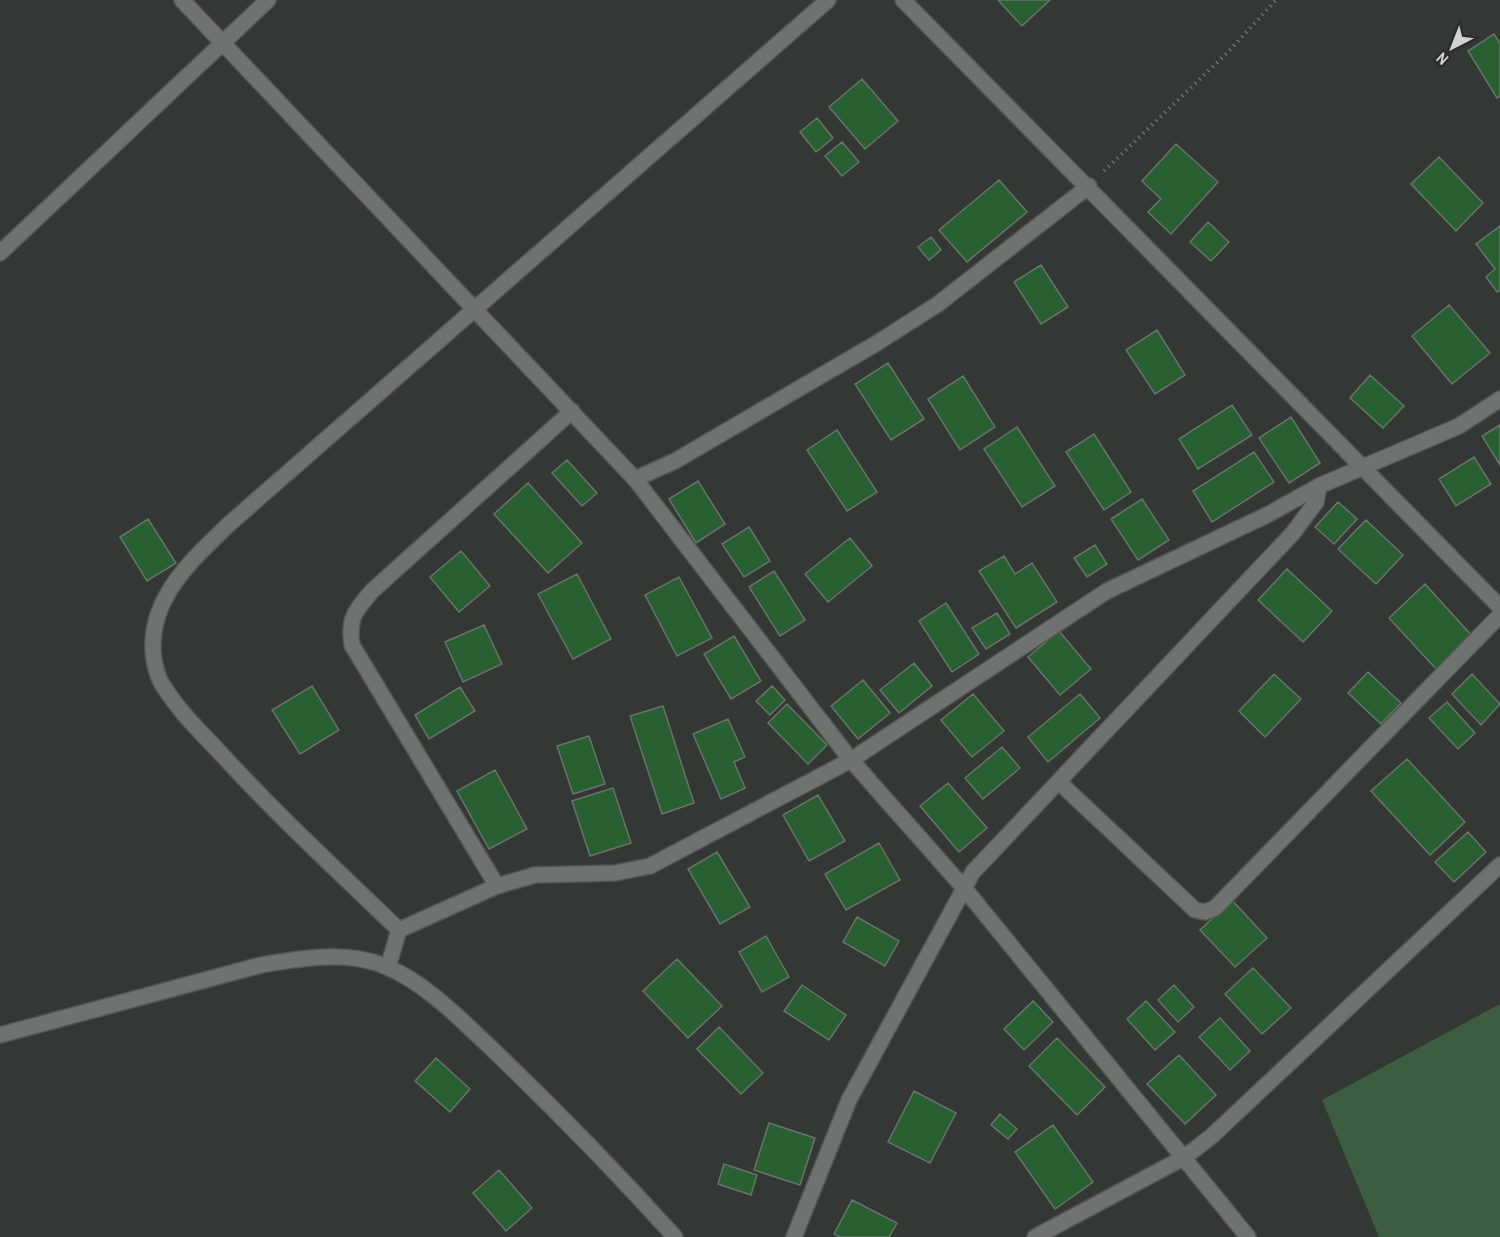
<svg xmlns="http://www.w3.org/2000/svg" width="1500" height="1237" viewBox="0 0 1500 1237" font-family="'Archivo Narrow',sans-serif">
<style>
.green{fill:#3d5d40}
.building{fill:#286031;stroke:#6c716d;stroke-width:1.5}
.lines{fill:none;stroke-linecap:round;stroke-linejoin:round}
.minor-casing{stroke:#525552;stroke-width:18}
.tertiary-casing{stroke:#525552;stroke-width:18}
.path{stroke:#6d706d;stroke-width:4;stroke-dasharray:1.5 4.5;stroke-linecap:butt}
.minor{stroke:#6f736f;stroke-width:15}
.tertiary{stroke:#6f736f;stroke-width:15}
</style>
<rect width="100%" height="100%" fill="#343834"/>
<!-- green -->
<path class="green" d="M1500,1004V1237H1379L1322,1100Z"/>
<!-- building -->
<path class="building" d="M998,0H1050L1022,26Z
M1494,34L1500,43V96L1497,98L1468,51Z
M862,79L898,121L865,149L829,107Z
M817,118L833,138L816,152L800,132Z
M842,142L859,162L842,176L825,156Z
M1176,144L1218,182L1171,234L1148,212L1161,199L1142,181Z
M1439,157L1483,203L1456,231L1411,184Z
M999,180L1027,212L967,262L939,230Z
M1208,222L1229,242L1211,261L1190,242Z
M1500,226V290L1497,292L1486,277L1495,269L1476,244Z
M931,237L941,250L929,260L918,247Z
M1041,265L1068,307L1041,324L1014,282Z
M1449,305L1490,353L1452,384L1412,336Z
M1157,330L1185,375L1155,394L1126,350Z
M888,363L924,419L891,440L855,384Z
M1370,375L1404,406L1383,428L1350,398Z
M963,376L995,427L960,450L928,399Z
M1232,405L1252,435L1198,469L1179,439Z
M1291,417L1320,463L1289,483L1259,438Z
M1500,425V465L1482,436Z
M1017,427L1055,486L1022,507L984,449Z
M837,430L877,492L847,511L807,450Z
M1094,434L1131,492L1104,510L1066,452Z
M1254,452L1274,482L1212,522L1193,491Z
M1474,457L1491,484L1456,506L1439,479Z
M567,460L597,493L582,506L552,473Z
M698,481L725,524L696,543L669,499Z
M528,483L582,543L548,573L494,514Z
M1142,499L1169,540L1138,560L1111,519Z
M1338,502L1357,519L1334,544L1315,527Z
M148,519L176,563L147,581L120,537Z
M1366,520L1403,555L1376,584L1338,549Z
M749,527L770,561L744,577L722,544Z
M850,538L872,566L828,602L805,574Z
M1095,545L1107,564L1087,577L1074,558Z
M461,551L490,586L459,612L430,577Z
M1004,556L1015,574L1032,563L1057,602L1016,628L979,571Z
M1287,569L1332,611L1303,642L1258,600Z
M774,571L805,620L780,636L749,587Z
M577,574L611,639L573,659L538,594Z
M679,577L712,638L677,656L645,595Z
M1425,584L1473,637L1437,670L1389,618Z
M946,603L979,654L952,672L919,621Z
M997,613L1010,634L986,649L972,628Z
M484,625L502,664L463,682L445,642Z
M1059,631L1091,669L1060,695L1028,657Z
M734,636L761,681L731,699L704,654Z
M914,663L932,686L899,713L880,690Z
M1368,672L1401,703L1381,724L1348,693Z
M1274,674L1301,699L1265,737L1239,711Z
M1472,674L1500,704L1481,725L1452,694Z
M863,680L890,713L858,739L831,706Z
M312,686L339,730L300,754L272,710Z
M772,686L785,700L770,715L756,701Z
M460,687L475,711L429,739L415,715Z
M973,694L1004,731L972,757L941,720Z
M1080,694L1100,718L1048,762L1028,737Z
M1447,702L1475,733L1458,749L1429,718Z
M787,704L827,745L808,764L768,723Z
M663,706L694,803L662,814L630,716Z
M728,719L745,757L734,762L745,788L721,799L693,734Z
M589,736L605,784L573,794L557,746Z
M1002,747L1020,768L983,799L965,778Z
M1407,759L1465,822L1430,855L1371,791Z
M495,770L527,829L489,849L457,791Z
M948,783L987,828L959,852L920,806Z
M613,788L631,843L590,856L572,801Z
M818,795L845,841L809,861L783,815Z
M1468,832L1486,852L1454,882L1435,862Z
M879,843L900,880L846,910L825,874Z
M717,852L750,907L720,924L688,869Z
M1232,900L1267,938L1235,967L1200,930Z
M857,917L899,941L885,966L843,942Z
M766,936L789,977L762,992L739,952Z
M677,959L722,1006L688,1038L643,991Z
M1253,968L1291,1008L1262,1034L1225,994Z
M802,985L846,1015L829,1040L784,1011Z
M1174,985L1194,1007L1178,1022L1158,1000Z
M1033,1001L1053,1022L1024,1050L1004,1029Z
M1146,1001L1175,1032L1155,1050L1127,1019Z
M1220,1018L1250,1051L1230,1070L1199,1037Z
M719,1027L763,1073L741,1094L697,1049Z
M1057,1038L1105,1087L1077,1115L1029,1066Z
M1179,1055L1216,1095L1185,1124L1147,1084Z
M436,1058L470,1089L450,1112L415,1081Z
M914,1091L956,1113L930,1163L888,1142Z
M1000,1114L1017,1129L1008,1139L991,1125Z
M769,1123L815,1138L800,1185L754,1170Z
M1053,1125L1093,1182L1055,1209L1015,1152Z
M724,1164L757,1175L751,1195L718,1184Z
M499,1170L532,1208L506,1231L473,1193Z
M852,1200L897,1223L889,1237H840L834,1234Z"/>
<g class="lines">
<!-- minor casing -->
<g class="minor-casing">
<path id="minor" d="M182,0L635,479L851,760L964,888L1248,1237
M828,0L228,525C193,559 151,596 153,649C153,659 157,676 162,684C179,712 203,734 224,757C280,818 340,873 399,930L497,886L535,875L615,873L650,866L851,760L1107,591L1269,514L1319,486L1459,426L1500,399
M903,0L1500,607
M0,253L268,0
M635,479L675,461L877,343L938,304L1089,186
M1060,783L1195,910L1205,912L1215,908L1500,615
M497,886L352,645C348,618 355,611 372,591L572,411
M794,1237L849,1100L973,872L1293,533L1316,502L1319,486
M1035,1237L1185,1157L1213,1135L1500,865"/>
</g>
<!-- tertiary casing -->
<g class="tertiary-casing">
<path id="tertiary" d="M388,967L399,930
M0,1035L261,965C302,958 348,950 387,967C427,984 460,1019 491,1048C555,1109 616,1172 675,1237"/>
</g>
<!-- path -->
<path class="path" d="M1104,171L1229,51L1276,0"/>
<!-- minor -->
<use href="#minor" class="minor"/>
<!-- tertiary -->
<use href="#tertiary" class="tertiary"/>
</g>
<!-- north arrow -->
<g transform="translate(1452 48) rotate(222)" stroke="#2a2e2a" stroke-width="4.5" paint-order="stroke">
<path d="M0-4.5L10 22L0 15L-10 22Z" fill="#d1d3d1"/>
<text y="-9" font-size="16" font-weight="bold" text-anchor="middle" fill="#d1d3d1">N</text>
</g>
</svg>
